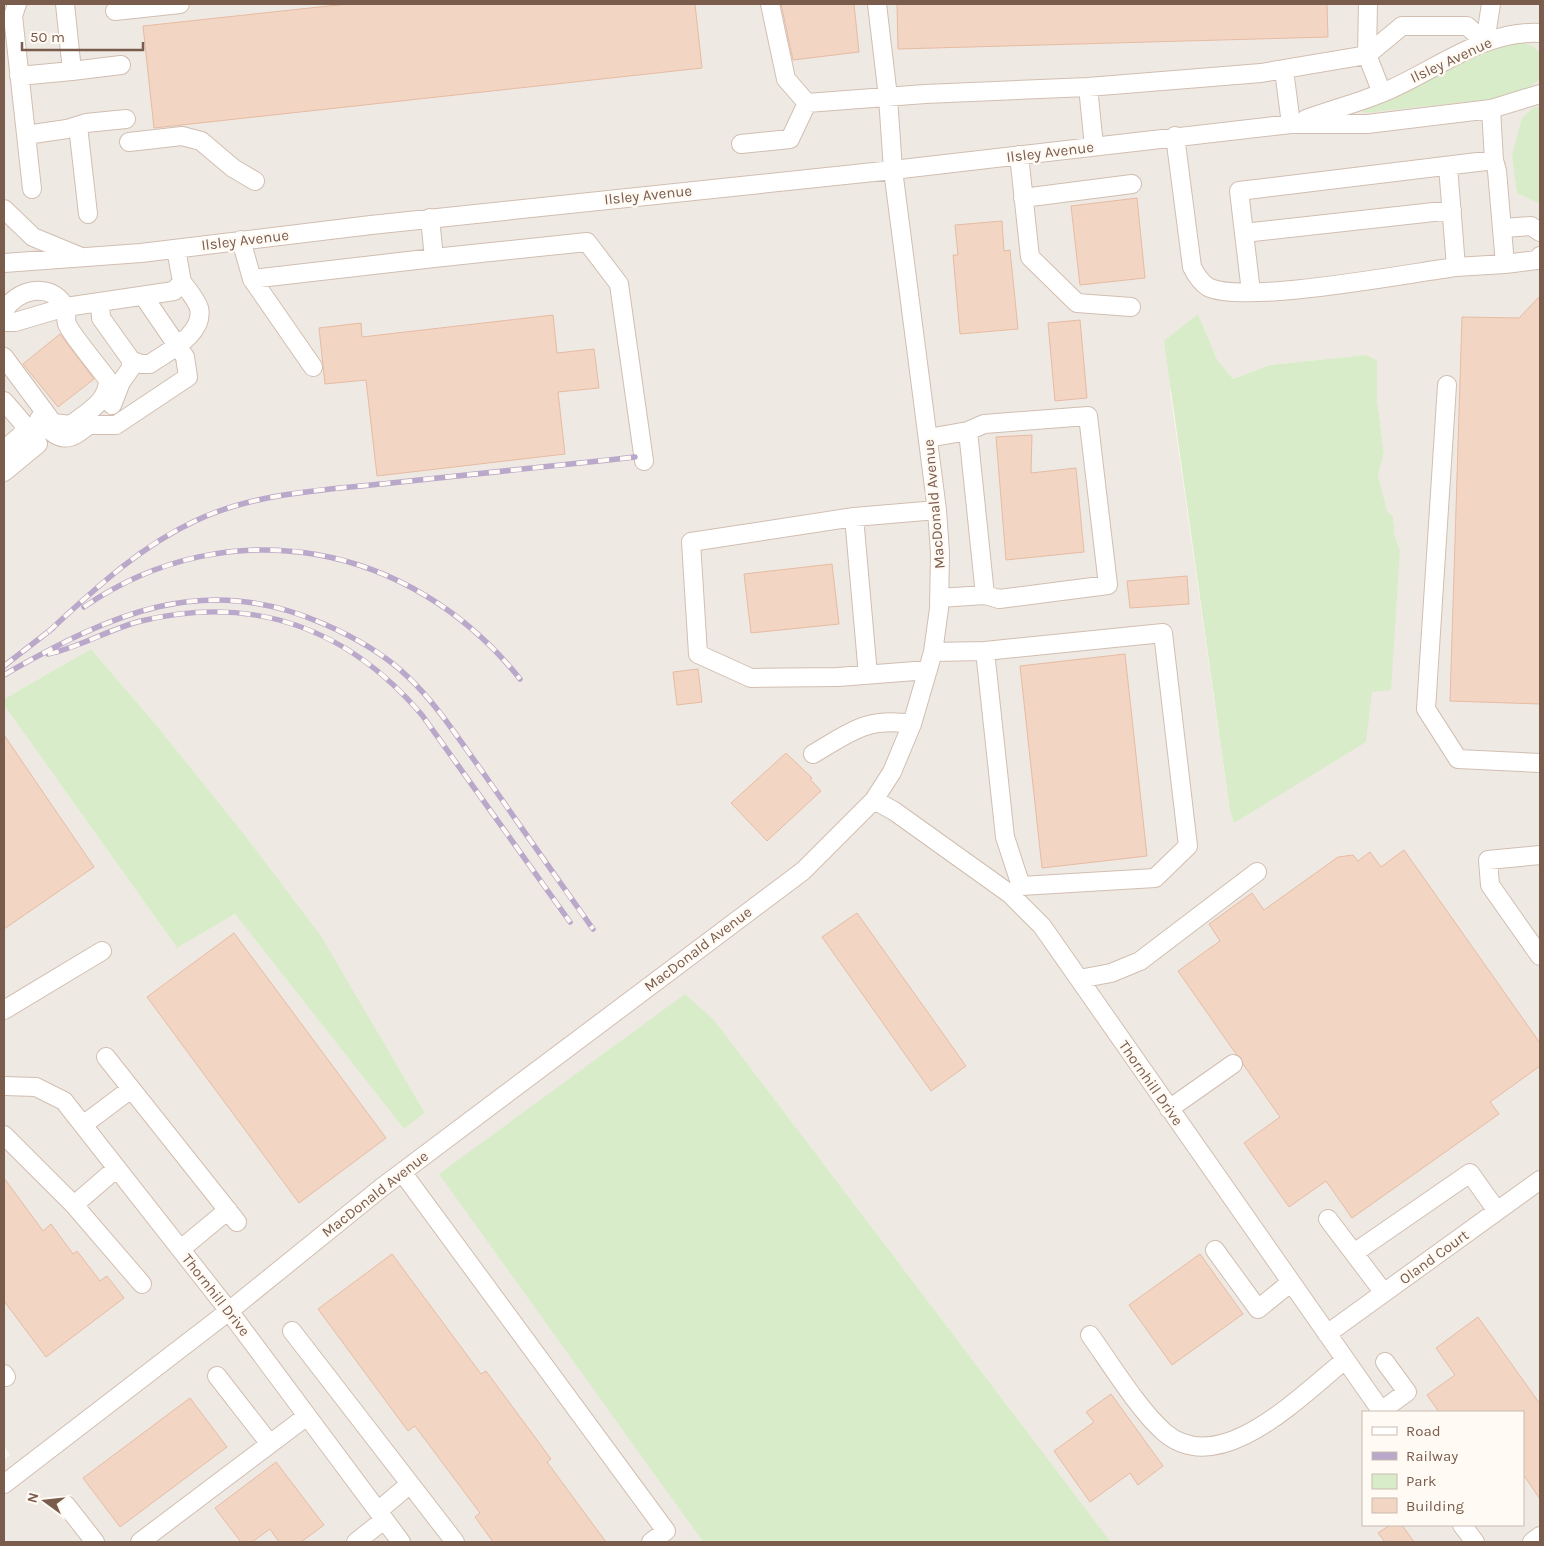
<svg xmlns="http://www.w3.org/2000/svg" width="1544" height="1546" viewBox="0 0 1544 1546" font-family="Karla,sans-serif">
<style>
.industrial{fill:#efe9e4;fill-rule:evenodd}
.green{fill:#d8ecc9}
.building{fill:#f3d5c3;stroke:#e6bba3}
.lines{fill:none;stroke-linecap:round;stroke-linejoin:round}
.minor-casing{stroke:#d1beb0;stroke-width:20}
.minor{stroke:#fff;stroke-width:18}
.rail-casing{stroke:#b9a8c9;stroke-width:5.5}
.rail{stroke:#fffaf3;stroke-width:4;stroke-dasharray:11;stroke-linecap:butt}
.labels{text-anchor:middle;stroke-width:5;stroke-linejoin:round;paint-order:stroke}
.street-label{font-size:15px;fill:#7a5c4d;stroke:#fffaf3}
</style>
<rect width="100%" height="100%" fill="#fdf6ec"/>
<!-- industrial -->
<path class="industrial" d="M4,4H1540V1542H1111L715,1021L440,1174L703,1542H4V1460L10,1455L4,1446V705L177,948L235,914L404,1129L425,1113L320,936L244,834L153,721L91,649L4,699ZM1198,314L1217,359L1233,379L1270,365L1366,355L1377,360V399L1384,453L1378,475L1387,510L1393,517L1395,536L1400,550L1372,692L1234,822L1230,811L1170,391ZM1363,1412H1523V1525H1363Z"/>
<!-- green -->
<path class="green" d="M1524,43L1533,46L1540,53V79L1525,91L1504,98L1363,113L1362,109C1408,86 1473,45 1524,43Z
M1534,107H1540V204L1517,193L1512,155L1522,118Z
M1198,314L1217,359L1233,379L1270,365L1366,355L1377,360V399L1384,453L1378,475L1387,510L1393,517L1395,536L1400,550L1391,690L1372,692L1366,742L1234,823L1230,811L1164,341Z
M91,649L153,721L244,834L321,936L425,1113L404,1129L235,914L177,948L4,705V699Z
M685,994L715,1021L1111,1542H703L439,1174Z"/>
<!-- building -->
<path class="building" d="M347,4H695L702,68L154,128L143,26Z
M781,4H854L859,52L793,60Z
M897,4H1327L1328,37L898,49Z
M1137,198L1145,278L1080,285L1071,206Z
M1002,221L1004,251L1010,250L1018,329L960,334L953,255H958L955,225Z
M1540,296V704L1450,701L1462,317L1519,318Z
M553,315L557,353L594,349L599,388L558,392L565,454L377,476L366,380L325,384L319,328L361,323L362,337Z
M1080,320L1087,398L1055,401L1048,323Z
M60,334L94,379L58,407L23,364Z
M1032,435L1031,473L1076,468L1084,552L1006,560L996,437Z
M832,564L839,624L751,633L744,574Z
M1187,576L1189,604L1130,608L1127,581Z
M1125,654L1147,856L1042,868L1020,666Z
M698,669L702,702L677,705L673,672Z
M4,735L94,867L4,929Z
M786,753L812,778L810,779L821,791L767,841L731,803Z
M1404,850L1540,1043V1066L1490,1102L1499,1114L1352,1218L1326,1181L1289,1207L1244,1143L1280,1117L1243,1064L1241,1058L1236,1054L1178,971L1220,941L1209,924L1252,893L1264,910L1338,857L1353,855L1358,861L1370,852L1381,867Z
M857,913L966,1066L931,1091L822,937Z
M234,933L386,1138L299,1203L147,997Z
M4,1178L43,1231L51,1224L73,1254L77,1251L100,1281L107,1276L124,1298L46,1357L4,1301Z
M392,1254L481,1374L486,1371L551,1459L547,1462L606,1542H493L475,1517L480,1513L415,1426L408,1431L318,1309Z
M1200,1254L1243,1314L1172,1365L1129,1305Z
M1478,1317L1540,1404V1499L1523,1474V1412H1439L1427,1395L1455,1375L1436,1348Z
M1111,1394L1163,1466L1138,1485L1130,1473L1090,1502L1054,1451L1094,1422L1086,1412Z
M190,1398L227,1447L120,1527L83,1478Z
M276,1462L324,1525L301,1542H279L270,1529L252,1542H241L215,1508Z
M1390,1525H1402L1414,1542H1385L1378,1533Z"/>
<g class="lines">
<!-- minor casing -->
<g class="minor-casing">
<path id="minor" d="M17,4L13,16L32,189
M65,4L72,71L121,65
M770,4L786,79L807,103
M1368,4L1367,55L1382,93
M115,11L180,4
M1485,42L1491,4
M1284,70L1291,124
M19,76L72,71
M1088,87L1094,146
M1306,119C1331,110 1357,103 1382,93C1434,72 1481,30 1540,33
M78,126L88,214
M26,135L67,129L86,123L126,119
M1175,136L1192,267C1196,275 1200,282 1208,287C1243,305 1409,273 1456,267C1472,266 1489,265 1505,264L1497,171L1494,160L1491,109
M129,142L182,136L201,141L233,168L255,181
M741,144L790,139L807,103L925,94L1088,87L1261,73L1367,55L1402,26H1467L1485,42
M1019,155L1030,257L1077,303L1131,307
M1448,166L1456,267
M1023,198L1132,184
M4,209L33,237L79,256
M1503,228L1531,226L1540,232
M1244,233L1452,210
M241,240L252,279L434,258L430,218
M434,258L587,242L619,284L644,461
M4,263L141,253L371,225L893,170L1291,124H1367L1491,109L1540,94
M1505,264L1537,260L1540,256
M252,279L313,367
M1251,292L1239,191L1494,160
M100,303L101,318L131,360L141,364H150C168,351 205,334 199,308C196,299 187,289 182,282
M4,311C16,290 49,281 64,305C68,310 65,318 67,324C72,336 99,367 108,380C108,402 87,412 71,425L53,423L4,357
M4,322H15L66,307L174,291L182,282L176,249
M1447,385L1426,709L1458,759L1540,763
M4,401L28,429L4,450
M112,405L121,382L131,368V360
M39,419C59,442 67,444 91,423
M89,425H116L188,377L185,357L144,297
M968,431L984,424L1088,416L1108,585L999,599L985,595
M928,438L968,431L985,595L939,598
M4,472L38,444L28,429
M854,517L868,675
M985,651L1163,633L1188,846L1155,878L1021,886
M933,652L985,651L1005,837L1021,886L1013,892
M928,670L838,677L751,678L698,654L691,542L854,517L937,510
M813,754C851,732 866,717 912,724
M874,800L894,811L1010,894L1042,926L1382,1412
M1540,855L1488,860L1490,885L1540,956
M1079,979L1111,973L1140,961L1257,872
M4,1010L102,951
M106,1057L237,1222
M4,1086L36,1087L64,1101L229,1311L401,1542
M1169,1109L1233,1064
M83,1125L131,1089
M4,1135L74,1205L142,1284
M402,1172L666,1531L651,1542
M74,1205L117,1168
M1328,1219L1384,1293
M181,1249L228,1210
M1215,1250L1258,1309L1290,1283
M1354,1253L1470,1173L1497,1211
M292,1331L455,1542
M1327,1334L1540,1180
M1090,1335C1110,1363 1139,1410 1164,1432C1220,1481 1302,1394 1344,1361
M4,1374L6,1377
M217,1376L270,1444
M1381,1411L1407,1392L1385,1362
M4,1484L229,1311L381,1188L803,871L874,800L892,772L912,724L933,652L939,609L940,553L937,510L893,170L888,97L877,4
M66,1505L95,1542
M378,1511L410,1484
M1462,1525L1475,1542
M140,1542L307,1416
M356,1542L384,1520
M1532,1542L1540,1536"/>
</g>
<!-- minor -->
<use href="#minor" class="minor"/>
<!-- rail casing -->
<g class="rail-casing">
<path id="rail" d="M84,607C230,507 412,543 520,679
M48,632C94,590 139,547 195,521C256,492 326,490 391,483C473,474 554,466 635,457
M48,654C81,647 109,629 141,621C254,594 348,628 422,715L570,922
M4,666L53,628
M4,675C111,614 202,571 324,624C354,637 383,653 407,676C437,704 460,741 484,774C520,826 556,877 593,929"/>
</g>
<!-- rail -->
<use href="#rail" class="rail"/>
</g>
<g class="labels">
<!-- street labels -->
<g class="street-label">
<text transform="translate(1451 60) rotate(-25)" y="5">Ilsley Avenue</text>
<text transform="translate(1050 152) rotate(-7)" y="5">Ilsley Avenue</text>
<text transform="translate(648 195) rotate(-6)" y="5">Ilsley Avenue</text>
<text transform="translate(245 240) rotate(-7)" y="5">Ilsley Avenue</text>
<text transform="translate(934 504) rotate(-95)" y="5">MacDonald Avenue</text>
<text transform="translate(698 949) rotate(-37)" y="5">MacDonald Avenue</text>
<text transform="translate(1151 1083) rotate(55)" y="5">Thornhill Drive</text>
<text transform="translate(375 1194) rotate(-38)" y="5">MacDonald Avenue</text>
<text transform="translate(1434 1257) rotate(-36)" y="5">Oland Court</text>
<text transform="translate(216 1295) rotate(52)" y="5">Thornhill Drive</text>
</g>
</g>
<!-- border -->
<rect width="1544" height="1546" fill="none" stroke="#7a5c4d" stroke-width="10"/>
<!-- legend -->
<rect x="1362" y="1411" width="162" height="115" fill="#fffaf3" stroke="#cabbb1"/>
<rect x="1372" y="1427" width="25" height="8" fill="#ffffff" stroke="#cabbb1"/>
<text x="1406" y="1436" font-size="15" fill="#7a5c4d">Road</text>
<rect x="1372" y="1452" width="25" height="8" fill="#b9a8c9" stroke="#cabbb1"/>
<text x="1406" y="1461" font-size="15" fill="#7a5c4d">Railway</text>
<rect x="1372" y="1474" width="25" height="15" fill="#d8ecc9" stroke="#cabbb1"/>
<text x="1406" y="1486" font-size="15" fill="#7a5c4d">Park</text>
<rect x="1372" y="1498" width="25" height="15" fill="#f3d5c3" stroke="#cabbb1"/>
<text x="1406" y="1511" font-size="15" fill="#7a5c4d">Building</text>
<!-- north arrow -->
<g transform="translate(45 1501) rotate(285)" stroke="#fffaf3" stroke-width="4" paint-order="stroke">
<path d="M0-4L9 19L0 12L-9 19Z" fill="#7a5c4d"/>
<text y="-8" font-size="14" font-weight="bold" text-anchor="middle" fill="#7a5c4d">N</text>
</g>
<!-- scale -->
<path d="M22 42v8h121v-8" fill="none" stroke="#7a5c4d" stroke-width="2.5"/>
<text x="30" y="42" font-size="15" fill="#7a5c4d" stroke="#fffaf3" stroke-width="4" paint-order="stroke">50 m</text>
</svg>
